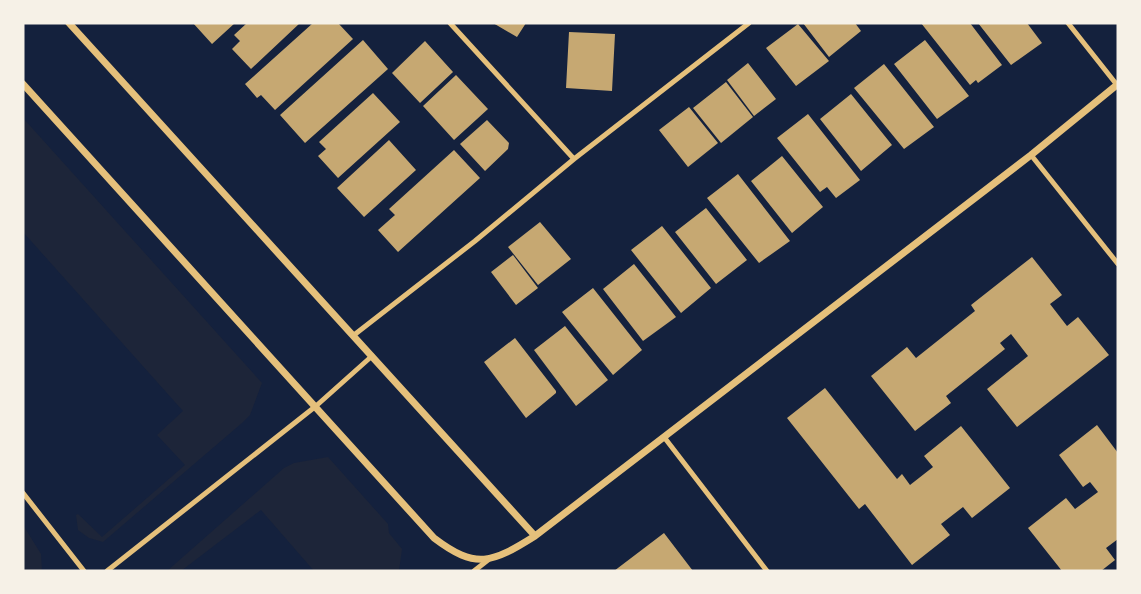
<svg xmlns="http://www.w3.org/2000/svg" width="1141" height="594" viewBox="0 0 1141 594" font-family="Cabin,sans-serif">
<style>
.green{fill:#1d2539}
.building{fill:#c6a872}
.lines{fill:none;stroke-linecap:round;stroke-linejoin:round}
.service{stroke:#e5c07b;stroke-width:5}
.minor{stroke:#e5c07b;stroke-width:7}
</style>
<rect width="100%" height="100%" fill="#14213d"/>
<!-- green -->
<path class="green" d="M23,118L262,383L250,415L242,423L103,542L89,538L78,530L76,515L78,514L102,537L185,465L157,435L183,411L23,232Z
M328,457L388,524L389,533L402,549L399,571H314L261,510L181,571H167L284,468L294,463Z
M23,525L41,554L42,571H23Z"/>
<!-- building -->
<path class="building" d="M193,23H235L212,44Z
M247,23H300L251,69L232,49L240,41L234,35Z
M313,23H338L353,39L275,110L261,95L257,98L245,84Z
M493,23H526L517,37Z
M803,23H855L861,31L829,57Z
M921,23H970L1002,65L978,83L976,80L970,85Z
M978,23H1027L1042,43L1011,65Z
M798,24L829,61L796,86L766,48Z
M569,32L615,34L612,91L566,88Z
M363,40L388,69L305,143L280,115Z
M925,40L969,96L937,119L894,64Z
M425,41L453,72L420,103L392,73Z
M748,63L776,99L754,116L727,80Z
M884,64L934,127L904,149L854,88Z
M456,75L488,109L454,140L423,106Z
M726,82L753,117L721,143L693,108Z
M373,93L400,122L338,178L318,156L326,149L319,142Z
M851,94L892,145L861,171L820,119Z
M689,107L718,143L688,167L659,130Z
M808,114L860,180L836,198L827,187L820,192L777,138Z
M487,120L509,143L508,149L485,171L460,144Z
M389,140L416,170L364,217L337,188Z
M454,150L480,178L398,252L378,230L395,215L389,209Z
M782,156L823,207L792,233L751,181Z
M738,174L790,241L759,263L707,198Z
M706,208L747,260L716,284L675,232Z
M540,222L571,259L538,285L508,247Z
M662,226L711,288L681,313L631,250Z
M513,255L538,288L516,305L491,272Z
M1032,257L1062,295L1050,304L1067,326L1078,317L1109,355L1017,427L987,389L1028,356L1011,334L1000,343L1005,349L946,396L951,403L915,431L871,376L907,347L916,358L975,311L971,305Z
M634,264L676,317L643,341L603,289Z
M593,288L642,350L613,375L562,312Z
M565,326L608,380L576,406L534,350Z
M515,338L556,391V393L526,418L484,362Z
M825,388L897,479L902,474L910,485L933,467L924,456L961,426L1010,488L972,518L963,507L941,524L950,535L912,565L865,504L859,509L787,418Z
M1097,425L1118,453V539L1106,548L1115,560L1101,571H1062L1028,528L1066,498L1075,509L1098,492L1090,482L1083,487L1059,455Z
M664,533L693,571H614Z"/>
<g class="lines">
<!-- service -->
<path class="service" d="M450,23L574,159
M1068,23L1117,85
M1031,155L1118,264
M354,335L475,241L574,159L749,23
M664,437L767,571
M23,493L84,571
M107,571L316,406L372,356
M474,571L488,560"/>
<!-- minor -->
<path class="minor" d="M69,23L535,536
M23,84L434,538C476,570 492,563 535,536L1031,155L1118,84"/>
</g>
<!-- border -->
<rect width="1141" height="594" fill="none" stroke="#f6f1e7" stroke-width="49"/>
</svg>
